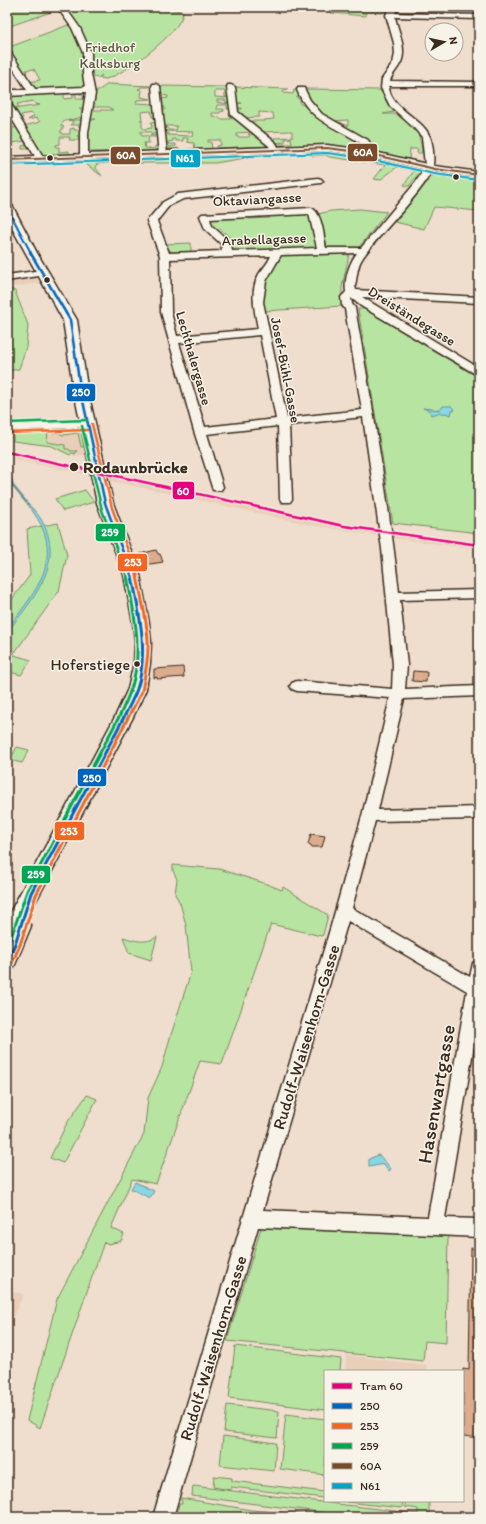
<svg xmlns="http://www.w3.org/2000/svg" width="486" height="1524" viewBox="0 0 486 1524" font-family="Itim,sans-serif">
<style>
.built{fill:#e9cfba}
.green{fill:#b8e4a2;stroke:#7a8760}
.water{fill:#87d7e4;stroke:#699295}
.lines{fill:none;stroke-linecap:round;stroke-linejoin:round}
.stream{stroke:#699295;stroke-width:2.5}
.building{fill:#dcac8e;stroke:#3b2a1e}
.minor-casing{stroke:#3b2a1e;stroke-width:3}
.major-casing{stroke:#3b2a1e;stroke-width:3}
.minor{fill:#f7f3e8;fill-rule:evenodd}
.major{fill:#f7f3e8;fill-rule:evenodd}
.bus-1-far2-casing{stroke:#f7f3e8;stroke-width:4}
.bus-1-far1-casing{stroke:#f7f3e8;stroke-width:5}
.bus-1-casing{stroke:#f7f3e8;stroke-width:6}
.bus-2-far1-casing{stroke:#f7f3e8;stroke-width:5}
.bus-2-casing{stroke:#f7f3e8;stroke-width:6}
.bus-3-far1-casing{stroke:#f7f3e8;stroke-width:5}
.bus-3-casing{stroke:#f7f3e8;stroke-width:6}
.bus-4-casing{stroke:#f7f3e8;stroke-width:4}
.bus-5-casing{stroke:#f7f3e8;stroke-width:4}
.bus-1-far2{stroke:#0065bd;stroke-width:2}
.bus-1-far1{stroke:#0065bd;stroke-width:2.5}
.bus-1{stroke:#0065bd;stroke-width:3}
.bus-2-far1{stroke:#f26522;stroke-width:2.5}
.bus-2{stroke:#f26522;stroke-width:3}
.bus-3-far1{stroke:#00a651;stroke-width:2.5}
.bus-3{stroke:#00a651;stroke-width:3}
.bus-4{stroke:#7a4b2a;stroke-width:2}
.bus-5{stroke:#03a3c5;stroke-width:2}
.tram-1-casing{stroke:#f7f3e8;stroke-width:5}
.tram-1{stroke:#e5007d;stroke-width:2.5}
.bus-dot{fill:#3b2a1e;stroke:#f7f3e8;stroke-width:1.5}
.labels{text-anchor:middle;stroke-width:3;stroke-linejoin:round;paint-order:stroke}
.far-park-label{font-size:14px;fill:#5a583f;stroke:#f7f3e8}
.far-street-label{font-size:14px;fill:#3b2a1e;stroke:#f7f3e8}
.bus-label{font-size:16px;fill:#3b2a1e;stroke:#f7f3e8;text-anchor:end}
.stop-label{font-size:17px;font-weight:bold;fill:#3b2a1e;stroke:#f7f3e8;text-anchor:start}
.street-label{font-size:17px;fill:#3b2a1e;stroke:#f7f3e8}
.near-street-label{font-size:20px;fill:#3b2a1e;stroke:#f7f3e8}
.line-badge{stroke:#f7f3e8;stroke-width:1.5}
.badge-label{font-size:11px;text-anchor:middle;font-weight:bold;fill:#fff}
</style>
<rect width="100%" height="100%" fill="#efdecd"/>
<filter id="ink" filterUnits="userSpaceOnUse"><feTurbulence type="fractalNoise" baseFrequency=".025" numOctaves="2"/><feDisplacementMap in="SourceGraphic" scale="8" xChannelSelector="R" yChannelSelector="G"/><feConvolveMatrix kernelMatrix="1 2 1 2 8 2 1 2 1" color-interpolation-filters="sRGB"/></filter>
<g filter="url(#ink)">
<!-- built -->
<path class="built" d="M33,276L37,277L40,283L7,288V280Z
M77,429L81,431L86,455L73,456L75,453H72L70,455L66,454L52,446L13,441V432Z
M12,452L89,469L87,471H89L88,475H90L13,459L15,457L12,455L14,453Z
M106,473L348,525L479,543V549L391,538L312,525L107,480L109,478L107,477V474Z
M7,1291L24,1294L7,1329Z
M346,1355L427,1365L426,1371H345Z"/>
<!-- green -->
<path class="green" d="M7,7H58L60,9L7,27Z
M63,7H147L182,11L183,13C180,33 125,74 106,79L100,78L102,75L98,78L90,76V64Z
M328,7H390L388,12H383L382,13L362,11V13L367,14L366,16L331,13Z
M71,24C82,43 86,62 87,84L81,88L35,90L29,82L40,80L34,69L26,70L27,73L24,74L9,54L7,48Z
M108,84L150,86L149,87H142L138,89L142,90L141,97L151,99L137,100L136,103L154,104L156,117H152L151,111L141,112L142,120H140H142V127L144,129L152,128L151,122L156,123L157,133L152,134L151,132H140L142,136L157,135V137H149L148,140L150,143H144L145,148L155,149V146H158L159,151L88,152L87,134L89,121L96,119H90L92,110H113L109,107H92L96,92Z
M159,86L227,87L228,97H225V91H215V97L229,98V102L226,103L225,100H217V102L229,104L230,109H227V105H217L216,109H224V111L220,112V113H212V116L220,117V119H230L229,113H231L253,132L237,133V137H249L250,135L248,134H256L269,146L217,148V146L221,145L220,140H208V142H211L212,149H195L194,143L187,142L188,138H183V141H176V139H173V141L168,142V144H176V146L169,147V149L178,148V150H165L163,133H168V135L192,136L193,132L163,131V127H166L169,130H176L177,126H163L161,110H165V107H161L160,99L168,98V96L160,95Z
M234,87L288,89L284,90L283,93L293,94L294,90H297L299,96H297V98L300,99V104H302C319,122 341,132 362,143L364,149L325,145L278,146L275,144H292L291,138L285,139V142L274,143L268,138L274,140V138L292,137V131L261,132L247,121H264V120L274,119L273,113L259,112V117L243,118L237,112V109H242V108H236V104L242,103H236Z
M305,89L380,90L389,106L394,112L383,114H396C414,128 420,129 422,153H417L418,149H410L409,159L422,162L373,152L370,142L335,123L340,122L348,126V120C343,120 337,121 332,121C321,119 309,99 305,89Z
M70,92V94H64V99L73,98V92H76V99H83V94H79V92H87L85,108H80V110H85L83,117L69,120H83L81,127H79V125H71L73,121C67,120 63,120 61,126L64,127L60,132H62V134H70V129L74,128V130H81V140H69L70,137H60V144L56,145V147H59V152L69,151V154L42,155L24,126L40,122L37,118L28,120L34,116L31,113L21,115L23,118L19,119L13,109L40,105L35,104L33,101L17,104L19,107L12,108L7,99V96Z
M18,127L32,149H22V146L26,145L24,141L7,144V129Z
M324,150L348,153L414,168L419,170L420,172L409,186L404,185L414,171L397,167L380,180L374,179L385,165L330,157L325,155L312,156L310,153L270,154L215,163H132L131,161L97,164L95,167L102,176L83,162V160Z
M434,174L479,180V211L434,207L424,229L395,222Z
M360,209L387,212L359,247L327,248L318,214L331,211Z
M310,213L317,247L313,249L233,251L228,242L233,240L220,229L210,227L209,221L212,217L249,216V219L269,218L270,215Z
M191,243V252H173L169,250L166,244Z
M344,253L349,255L342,287V306L264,311C259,285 270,276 282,255Z
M7,288L15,291L28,325L26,347L19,369L7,371Z
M358,309H364L479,378V533L393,523Z
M77,429L81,431L84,447H81L78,433L63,435L58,433L53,434V430Z
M48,431L47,442L65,445V449H69L70,451H77L75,454L72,453L70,455L52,446L13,441V432Z
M85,490L94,502L63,511L55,499Z
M58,523L67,555L59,591L7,663V606L30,575L27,529Z
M14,655L31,660L21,675L7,671V665Z
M17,747L29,750L22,763L10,760Z
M173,865L219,869L264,883L282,890L283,887L328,915L323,935L321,936L271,924L222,1064L200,1061L156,1184L132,1179L111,1228L124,1234L121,1241L109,1244L104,1242L40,1428L27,1420L57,1299L144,1134L148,1098L162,1067L170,1038L191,972L186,925L180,903L175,894L177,879L173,871Z
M123,937C136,941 145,944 157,937L151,960L129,953Z
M87,1095L97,1099L63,1163L50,1158L67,1123Z
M261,1228L448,1235L446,1343L425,1341L423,1361L227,1341Z
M235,1346L341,1359L340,1371H325V1410L229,1398Z
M227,1405L279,1411L277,1438L224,1432Z
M286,1414L325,1419V1475L280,1469Z
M223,1436L276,1443L274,1471L220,1465Z
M214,1476L232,1478V1481L325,1492V1491V1500L324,1498L231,1487V1490L213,1487Z
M193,1486L418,1514V1509L405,1507V1501H429V1517H360L192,1496Z
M181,1498L251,1510L338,1517H176L179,1504H182Z
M346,1501H403L402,1508L346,1502Z"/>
<!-- water -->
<path class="water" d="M443,406H451L455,410L452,411L451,415L445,413L441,414V411L439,413L431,415L430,411L423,408L440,410Z
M24,500C31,507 39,514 43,523C65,565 31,602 7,632V629C30,599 61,565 41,525C37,516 30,508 24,500Z
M378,1155L380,1156C384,1161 388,1164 391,1169L389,1171L384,1164L369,1167V1159Z
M135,1182L154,1191L150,1198L131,1189Z"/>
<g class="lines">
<!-- stream -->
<path class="stream" d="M7,469L13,486L26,502"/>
</g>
<!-- building -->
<path class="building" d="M156,550L158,554H160L163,562L144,565L140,554Z
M183,667L184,677L157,679V677L154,678V669Z
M413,671L427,672L426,682L412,681Z
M311,834L325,836L322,847H311V845L308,844Z
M471,1248L479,1249V1438L463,1436V1369L469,1370Z"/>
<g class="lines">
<!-- minor casing -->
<g class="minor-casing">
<path id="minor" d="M57,7H65L80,28L91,53V74L95,94L88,132V157L84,160L80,157V132L86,92L7,96V90H27L7,59L8,53H11L35,89L85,87L83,74V53L72,28Z
M390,7H398L395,13L479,15V19L395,17C398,31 408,51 400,64C397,70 392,74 390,81L479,82V86H389C389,108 423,118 430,137C433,144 434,157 433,165C432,184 374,239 362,259C357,266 357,278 355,286L356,290L479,297V303L362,297L479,368V376L361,306L351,298L352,304L355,308C372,402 388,497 399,592L479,590V598L400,600L407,665L405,689L479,686V696L404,699L378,810L479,807V819L375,821L352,908L470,977L473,963L479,961V1015L445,1218L479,1219V1237L258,1227L173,1517H153L331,926L362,816L390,698L297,691L292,689L290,686L292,683L297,681L392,689L393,665L382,549L363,417L289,425L292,499L290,502H282L280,499L278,426L207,434L223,487L221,490H213L194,431L161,312L160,256L147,221L163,202L178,194L318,178L321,179L323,181L321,183L183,199L169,206L157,221L169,253L222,251L221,244L205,229L200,216L202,214L311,208C322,211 324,238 326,248H361L416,182L422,172L425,165L422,137L414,128L390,106L381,88L382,79L393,63L395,54L394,43L386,15ZM309,214L317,248L232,251L231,243L212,226L210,219ZM357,253C349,263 344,280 346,292L341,297L342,305L345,309L362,410L287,418L263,302L266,281L281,255ZM271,256C268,263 263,268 259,274C249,292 255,311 258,329L177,336L171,312L170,259ZM260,335L276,419L205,427L179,343ZM348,921L467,991L428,1217L263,1210Z
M153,84H156L160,86L167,154L163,157L159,154L152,86Z
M228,85H231L235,87L238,112L276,143L279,149L278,151H272L269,146L231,115L227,87Z
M298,88H304L310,100L322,114L368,140L373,148L369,155H363L362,153L364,148L362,144C335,126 310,122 297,90Z
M7,101L11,104L44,158L43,160H37L36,158L7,111Z
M42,270L45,271L47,273L45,275L7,281V275Z
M87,422L93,425L91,427L7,431V425Z"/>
</g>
<!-- major casing -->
<g class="major-casing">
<path id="major" d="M327,145L366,150L435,166L479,172V178L435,172L366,156L327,151L7,163V157Z
M7,203L11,204L13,207L37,253L77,320L87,387L113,503L140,575L149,623L151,642L150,663L146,689L133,717L26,920L31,926L14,967L7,969V918L115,717L128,689L134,663L135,642L133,623L124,575L97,503L73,387L63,320L7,219Z"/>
</g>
<!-- minor -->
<use href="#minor" class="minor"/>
<!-- major -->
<use href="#major" class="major"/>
<!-- bus-1-far2 casing -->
<g class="bus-1-far2-casing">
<path id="bus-1-far2" d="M7,207L31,253"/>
</g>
<!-- bus-1-far1 casing -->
<g class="bus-1-far1-casing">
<path id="bus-1-far1" d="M30,252L70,320L80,387L105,503L132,577"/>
</g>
<!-- bus-1 casing -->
<g class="bus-1-casing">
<path id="bus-1" d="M7,961L15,944L31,893L124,717C128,708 134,698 137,689C149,652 139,613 132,576"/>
</g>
<!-- bus-2-far1 casing -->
<g class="bus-2-far1-casing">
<path id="bus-2-far1" d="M92,424L112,508L138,577
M7,433L87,430"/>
</g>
<!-- bus-2 casing -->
<g class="bus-2-casing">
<path id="bus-2" d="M12,963L20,945L36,895L142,691C145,675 149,658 148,641C147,619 141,597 137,576"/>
</g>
<!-- bus-3-far1 casing -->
<g class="bus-3-far1-casing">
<path id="bus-3-far1" d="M7,423L87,420
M82,426L102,510L127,577"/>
</g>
<!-- bus-3 casing -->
<g class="bus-3-casing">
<path id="bus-3" d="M7,949L27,891L120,715C124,706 129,696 132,686C143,649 134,613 127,576"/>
</g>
<!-- bus-4 casing -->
<g class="bus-4-casing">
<path id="bus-4" d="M7,160L327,148L366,153L435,169L479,175"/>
</g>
<!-- bus-5 casing -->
<g class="bus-5-casing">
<path id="bus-5" d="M7,165L327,153L365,158L434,174L478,180"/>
</g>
<!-- bus-1-far2 -->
<use href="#bus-1-far2" class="bus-1-far2"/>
<!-- bus-1-far1 -->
<use href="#bus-1-far1" class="bus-1-far1"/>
<!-- bus-1 -->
<use href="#bus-1" class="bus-1"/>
<!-- bus-2-far1 -->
<use href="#bus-2-far1" class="bus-2-far1"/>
<!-- bus-2 -->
<use href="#bus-2" class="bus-2"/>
<!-- bus-3-far1 -->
<use href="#bus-3-far1" class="bus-3-far1"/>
<!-- bus-3 -->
<use href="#bus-3" class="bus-3"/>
<!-- bus-4 -->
<use href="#bus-4" class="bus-4"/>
<!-- bus-5 -->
<use href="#bus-5" class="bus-5"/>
<!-- tram-1 casing -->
<g class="tram-1-casing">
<path id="tram-1" d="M7,452L344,526L479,545"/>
</g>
<!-- tram-1 -->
<use href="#tram-1" class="tram-1"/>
</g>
</g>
<!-- markers -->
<g class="bus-dot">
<circle cx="50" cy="158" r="3.5"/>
<circle cx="456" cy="177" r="3.5"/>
<circle cx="47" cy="280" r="3.5"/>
<circle cx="74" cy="467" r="5"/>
<circle cx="137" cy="664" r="3.5"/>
</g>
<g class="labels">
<!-- far-park labels -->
<g class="far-park-label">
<text x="110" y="52">Friedhof<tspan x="110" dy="16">Kalksburg</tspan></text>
</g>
<!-- far-street labels -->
<g class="far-street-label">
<text transform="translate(257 199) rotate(-3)" y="5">Oktaviangasse</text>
<text transform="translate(264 239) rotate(-2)" y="5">Arabellagasse</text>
<text transform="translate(412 316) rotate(32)" y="5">Dreiständegasse</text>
<text transform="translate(194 358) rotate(74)" y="5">Lechthalergasse</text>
<text transform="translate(286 370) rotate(79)" y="5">Josef-Bühl-Gasse</text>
</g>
<!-- bus labels -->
<g class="bus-label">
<text x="130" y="670">Hoferstiege</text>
</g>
<!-- stop labels -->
<g class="stop-label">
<text x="83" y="473">Rodaunbrücke</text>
</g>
<!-- street labels -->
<g class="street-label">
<text transform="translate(306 1037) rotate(-73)" y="6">Rudolf-Waisenhorn-Gasse</text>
<text transform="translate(213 1348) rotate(-73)" y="6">Rudolf-Waisenhorn-Gasse</text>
</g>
<!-- near-street labels -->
<g class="near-street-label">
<text transform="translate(436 1094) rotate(-80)" y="7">Hasenwartgasse</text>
</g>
</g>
<g class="line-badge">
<rect x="347" y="143" width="31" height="19" rx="4" fill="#7a4b2a"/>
<rect x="110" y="146" width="31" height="19" rx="4" fill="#7a4b2a"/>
<rect x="170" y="149" width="31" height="19" rx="4" fill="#03a3c5"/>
<rect x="66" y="383" width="30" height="19" rx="4" fill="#0065bd"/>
<rect x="172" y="481" width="23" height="19" rx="4" fill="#e5007d"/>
<rect x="95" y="523" width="31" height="19" rx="4" fill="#00a651"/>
<rect x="117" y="553" width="31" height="19" rx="4" fill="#f26522"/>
<rect x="77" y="768" width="30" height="19" rx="4" fill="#0065bd"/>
<rect x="54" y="821" width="31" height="20" rx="4" fill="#f26522"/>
<rect x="21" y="865" width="30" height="19" rx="4" fill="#00a651"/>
</g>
<g class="badge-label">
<text x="363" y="156">60A</text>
<text x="126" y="159">60A</text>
<text x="185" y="162">N61</text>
<text x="81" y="396">250</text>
<text x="183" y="495">60</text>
<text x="110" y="536">259</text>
<text x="133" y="566">253</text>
<text x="92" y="782">250</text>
<text x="69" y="835">253</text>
<text x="36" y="878">259</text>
</g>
<!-- margin -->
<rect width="486" height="1524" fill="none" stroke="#f7f3e8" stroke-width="24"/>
<rect x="12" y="12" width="462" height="1500" fill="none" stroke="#3b2a1e" stroke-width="1.5" filter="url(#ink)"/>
<!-- legend -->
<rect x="324" y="1370" width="140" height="132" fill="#f7f3e8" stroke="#aca397"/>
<rect x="332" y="1383" width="20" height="6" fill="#e5007d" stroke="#aca397"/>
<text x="360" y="1390" font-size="12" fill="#3b2a1e">Tram 60</text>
<rect x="332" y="1403" width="20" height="6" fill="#0065bd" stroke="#aca397"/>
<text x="360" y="1410" font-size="12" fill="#3b2a1e">250</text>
<rect x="332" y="1423" width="20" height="6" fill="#f26522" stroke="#aca397"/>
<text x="360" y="1430" font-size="12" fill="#3b2a1e">253</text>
<rect x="332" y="1443" width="20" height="6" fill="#00a651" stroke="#aca397"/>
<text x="360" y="1450" font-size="12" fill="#3b2a1e">259</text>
<rect x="332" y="1463" width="20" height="6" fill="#7a4b2a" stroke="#aca397"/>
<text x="360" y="1470" font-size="12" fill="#3b2a1e">60A</text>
<rect x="332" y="1483" width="20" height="6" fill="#03a3c5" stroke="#aca397"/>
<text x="360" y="1490" font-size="12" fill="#3b2a1e">N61</text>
<!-- north arrow -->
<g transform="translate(444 42) rotate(81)"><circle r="19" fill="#f7f3e8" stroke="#aca397"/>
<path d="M0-3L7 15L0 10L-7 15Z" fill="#3b2a1e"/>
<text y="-6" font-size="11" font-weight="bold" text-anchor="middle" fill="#3b2a1e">N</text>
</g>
</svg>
